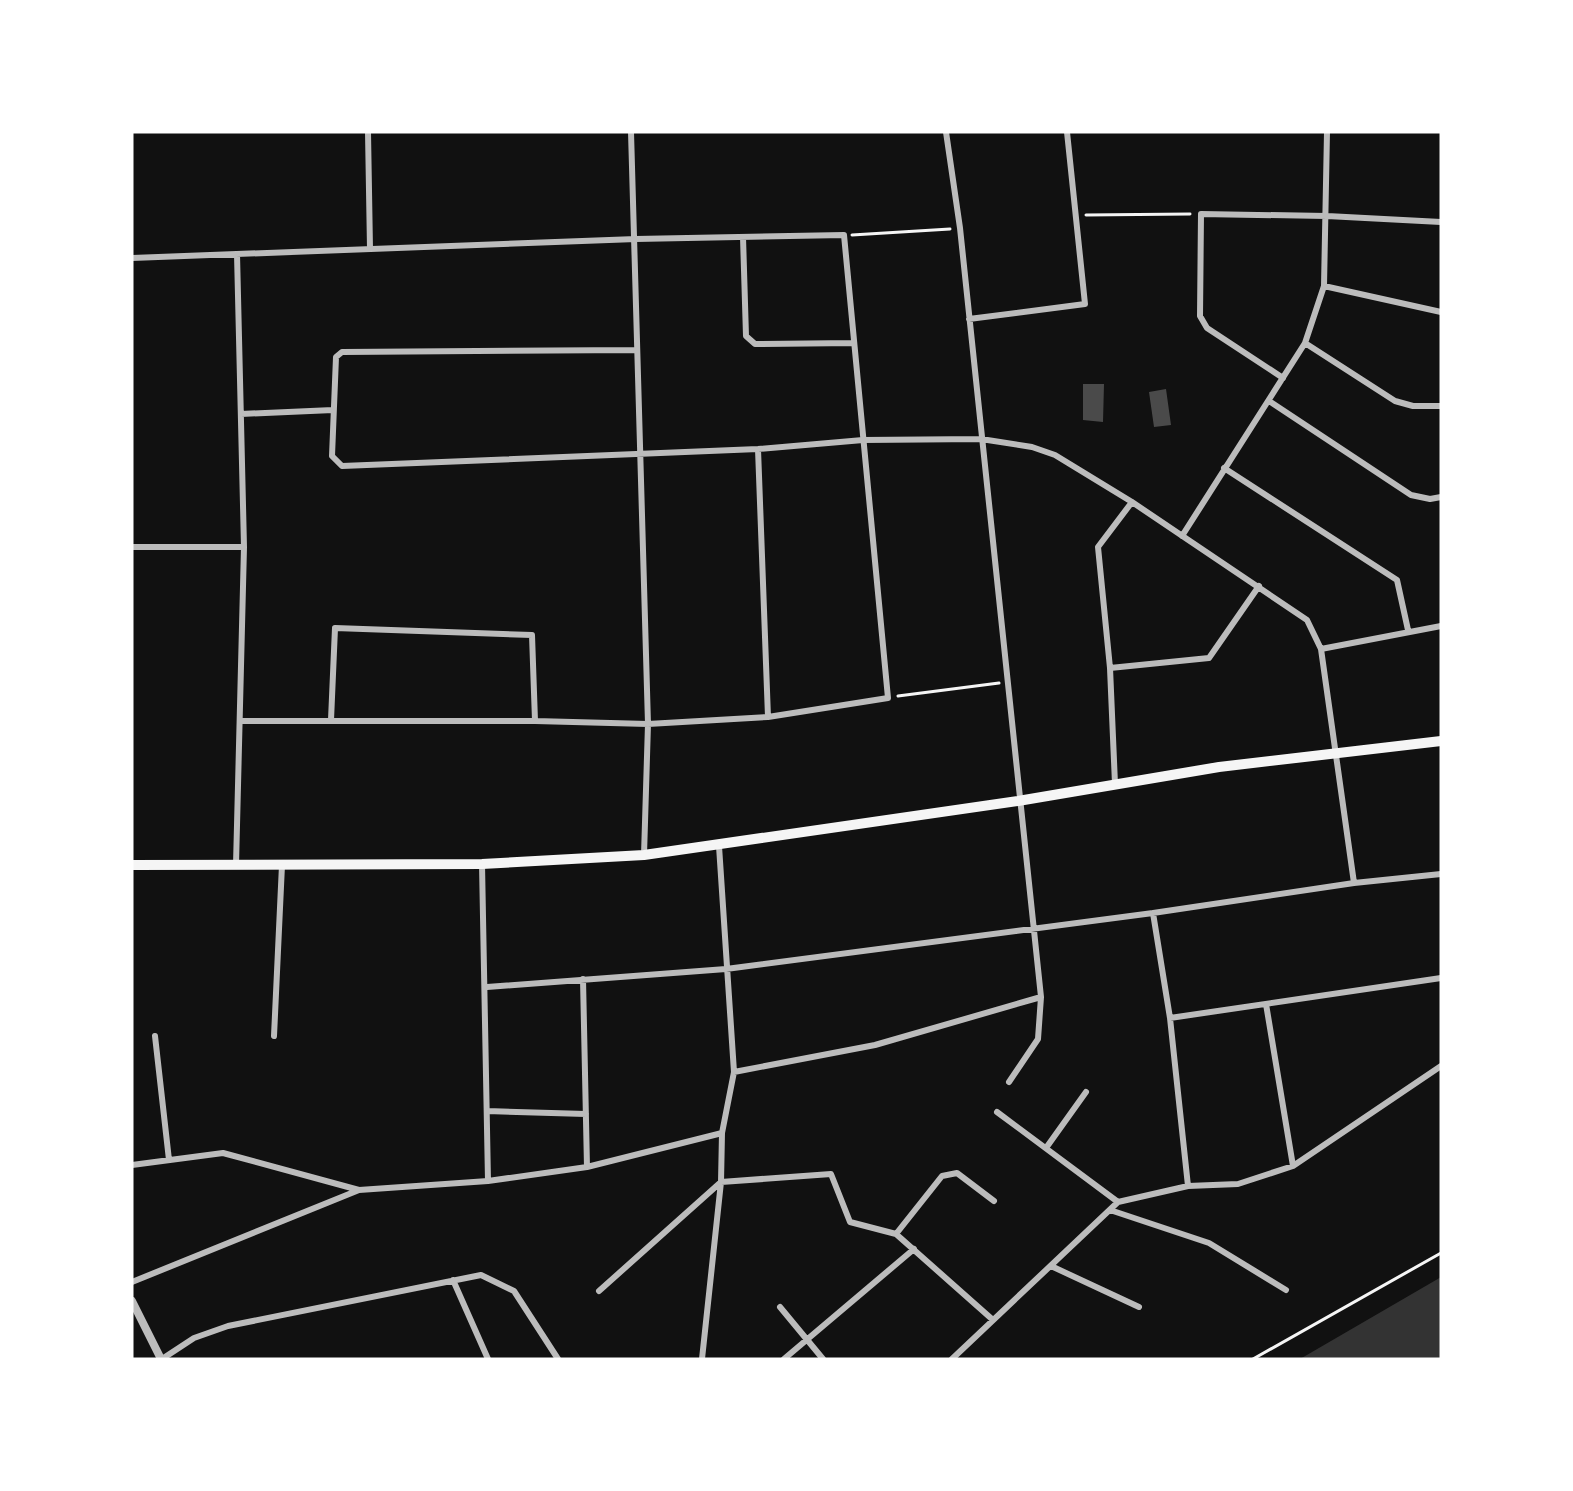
<svg xmlns="http://www.w3.org/2000/svg" width="1573" height="1491" viewBox="0 0 1573 1491" font-family="'PT Sans',sans-serif">
<style>
.water{fill:#333}
.building{fill:#4a4a4a}
.lines{fill:none;stroke-linecap:round;stroke-linejoin:round}
.path{stroke:#f5f5f5;stroke-width:3}
.minor{stroke:#bcbcbc;stroke-width:6}
.tertiary{stroke:#bcbcbc;stroke-width:8}
.primary{stroke:#f5f5f5;stroke-width:10}
</style>
<rect width="100%" height="100%" fill="#111"/>
<!-- water -->
<path class="water" d="M1441,1277V1359H1300L1436,1280Z"/>
<!-- building -->
<path class="building" d="M1083,384H1104L1103,422L1083,420Z
M1166,389L1171,425L1154,427L1149,392Z"/>
<g class="lines">
<!-- path -->
<path class="path" d="M1086,215L1190,214
M852,235L950,229
M898,696L999,683
M1253,1359L1441,1253"/>
<!-- minor -->
<path class="minor" d="M368,132L370,249
M631,132L648,724L644,855
M946,132L960,228L1041,997L1038,1039L1009,1082
M743,237L746,336L755,344L854,343
M132,258L636,239L844,235L888,698L768,717L648,724L535,721H242
M1324,286L1441,312
M969,319L1085,304L1067,132
M1305,343L1395,401L1413,406H1441
M637,350L342,352L336,357L332,456L342,466L758,449L863,440L981,439L1032,447L1055,455L1132,502L1307,620L1321,649L1354,883
M1283,378L1207,328L1200,316L1201,214L1327,216L1441,222
M1269,401L1411,495L1430,499L1441,497
M241,414L333,410
M758,449L768,717
M1224,468L1397,580L1408,630
M1182,536L1305,343L1324,286L1327,132
M132,547H244
M1321,649L1441,626
M1110,668L1209,658L1259,586
M331,720L335,628L532,635L535,721
M1115,784L1110,668L1098,547L1132,502
M482,864L488,1181
M236,865L244,547L237,254
M1153,913L1170,1018L1188,1186
M583,979L587,1167
M487,987L726,969L1153,913L1354,883L1441,874
M1266,1004L1293,1166
M1170,1018L1441,978
M155,1036L169,1160
M274,1036L282,865
M734,1072L875,1045L1041,997
M487,1111L586,1114
M997,1112L1118,1202
M1046,1148L1086,1092
M132,1165L223,1153L359,1190
M1110,1210L1209,1243L1286,1290
M896,1234L942,1176L957,1173L994,1201
M1051,1266L1139,1307
M453,1280L488,1359
M132,1282L359,1190L488,1181L587,1167L722,1133
M599,1291L721,1182L831,1174L850,1222L896,1234L993,1320
M780,1307L823,1359
M162,1359L194,1338L228,1326L481,1275L514,1291L558,1359
M702,1359L721,1182L722,1133L734,1072L719,846
M784,1359L914,1249
M952,1359L1118,1202L1188,1186L1238,1184L1293,1166L1441,1066"/>
<!-- tertiary -->
<path class="tertiary" d="M132,1301L161,1359"/>
<!-- primary -->
<path class="primary" d="M132,865L482,864L644,855L1018,801L1219,767L1441,741"/>
</g>
<!-- border -->
<rect width="1573" height="1491" fill="none" stroke="#ffffff" stroke-width="267"/>
</svg>
